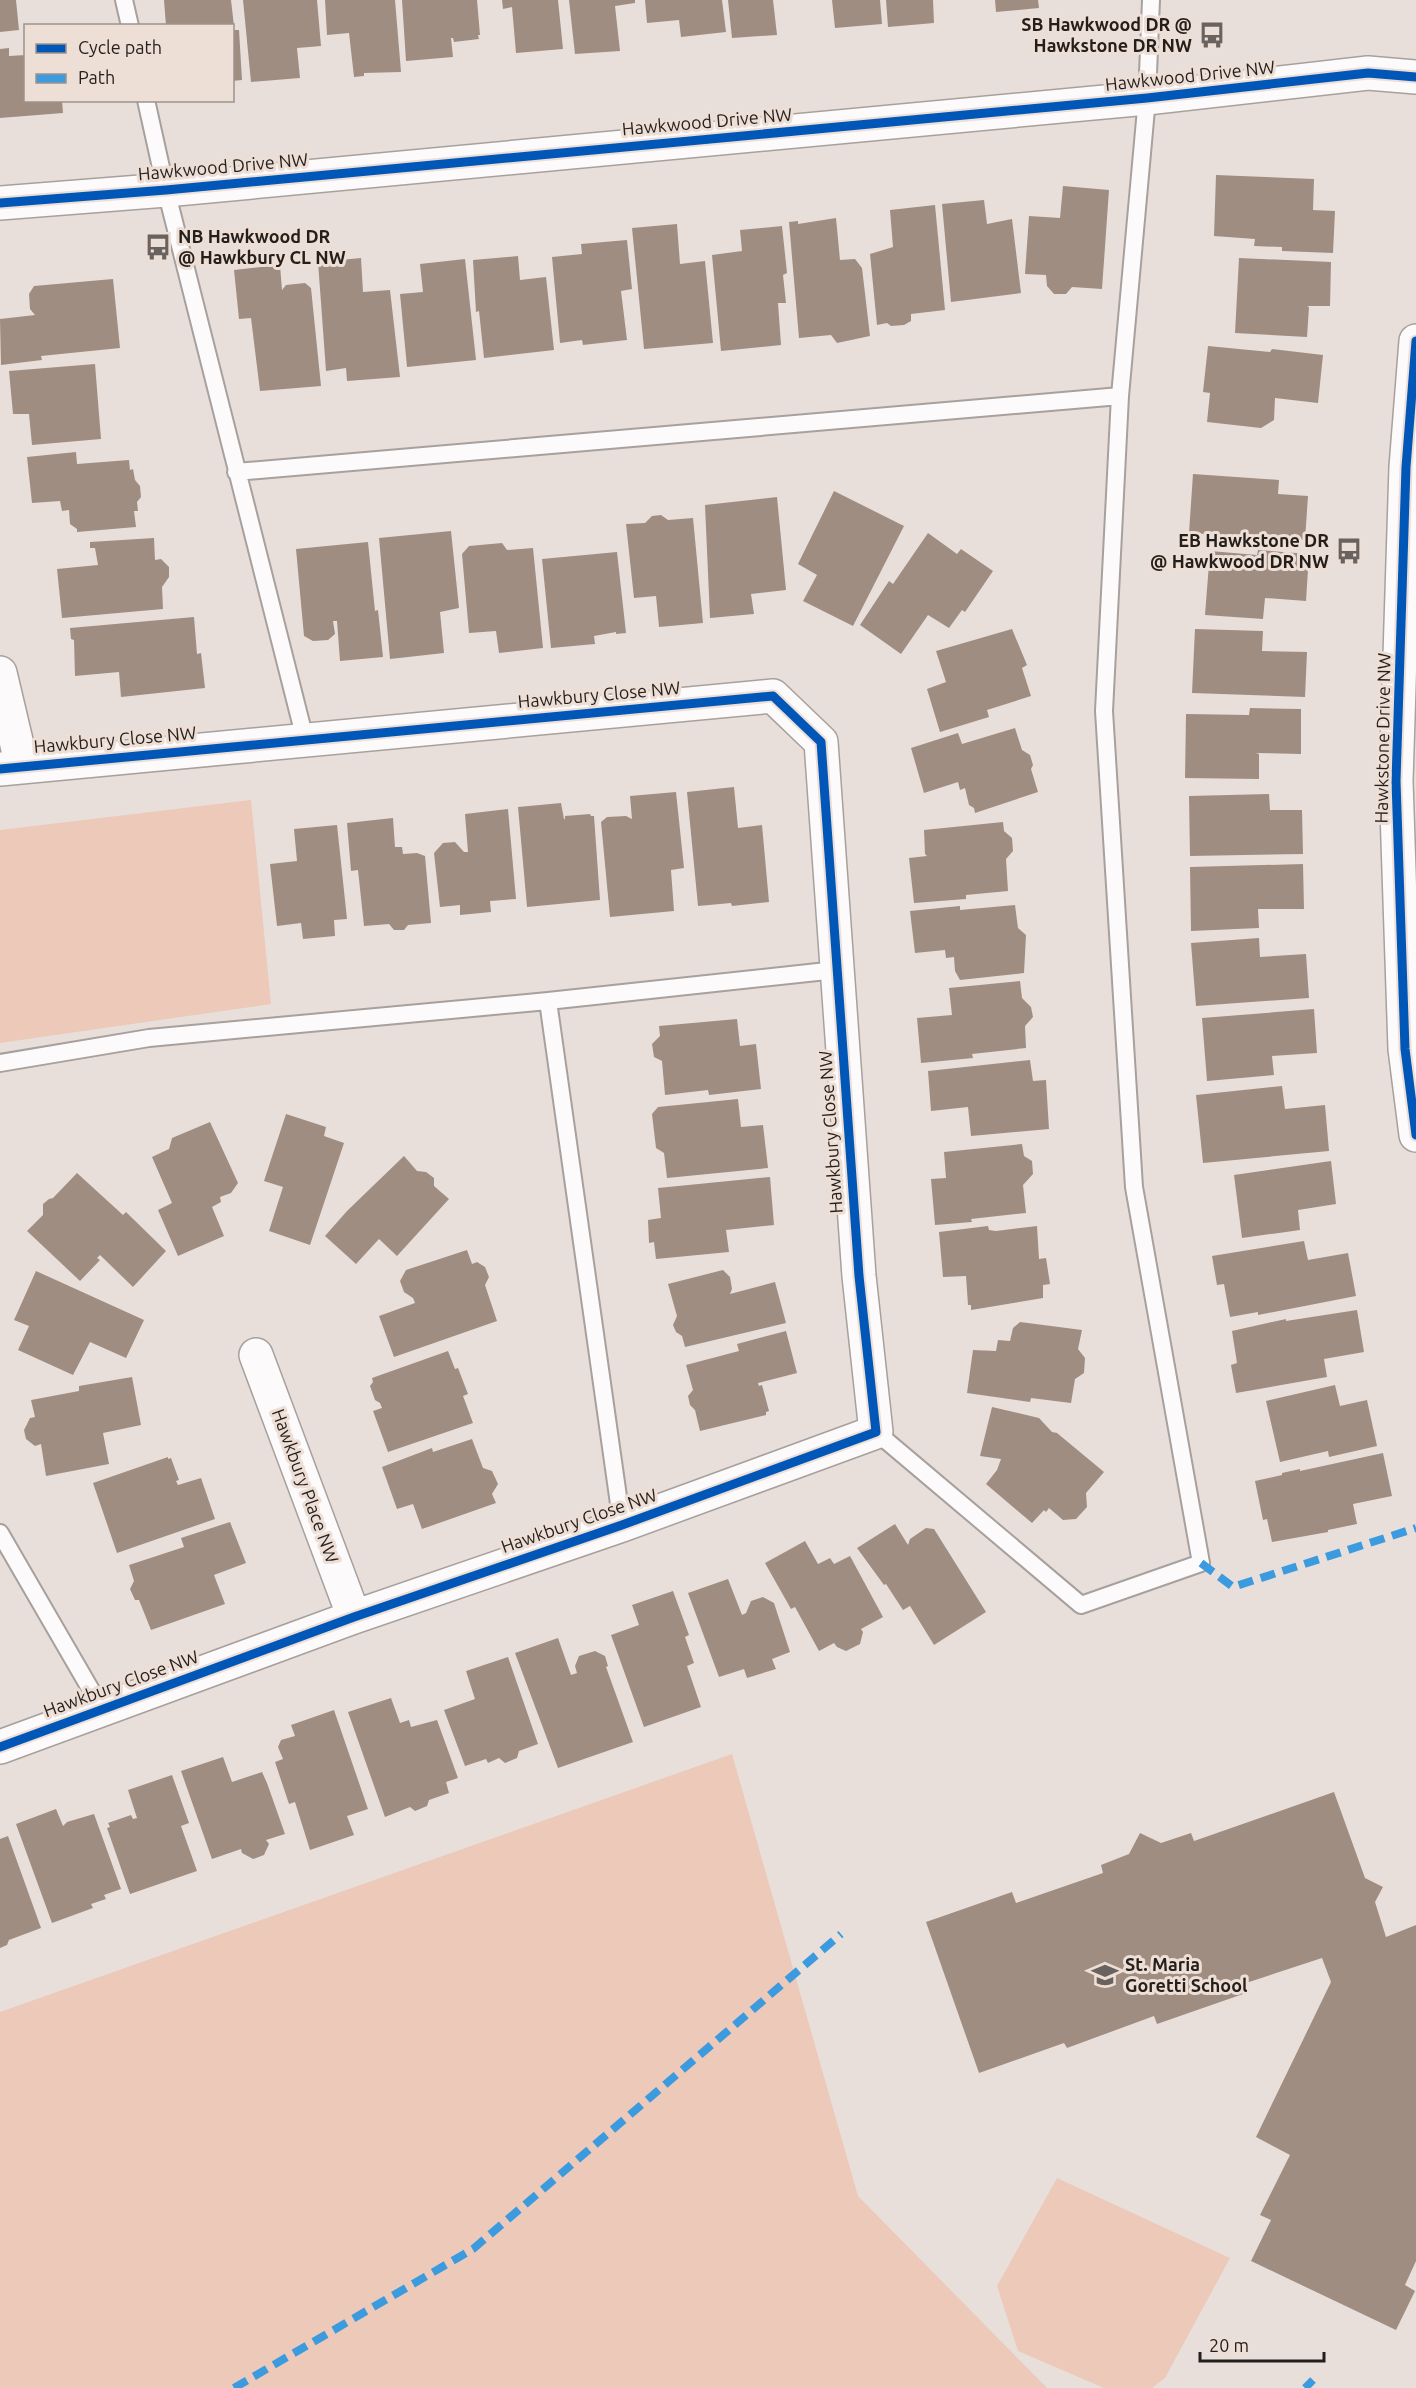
<svg xmlns="http://www.w3.org/2000/svg" width="1416" height="2388" viewBox="0 0 1416 2388" font-family="Ubuntu,sans-serif">
<style>
.green{fill:#ecc9b8}
.building{fill:#a08d81}
.lines{fill:none;stroke-linecap:round;stroke-linejoin:round}
.service-casing{stroke:#a7a09d;stroke-width:20}
.minor-casing{stroke:#a7a09d;stroke-width:36}
.tertiary-casing{stroke:#a7a09d;stroke-width:36}
.service{stroke:#fcfafa;stroke-width:16}
.minor{stroke:#fcfafa;stroke-width:33}
.tertiary{stroke:#fcfafa;stroke-width:33}
.quiet{stroke:#3c9bdf;stroke-width:8;stroke-dasharray:15 8;stroke-linecap:butt}
.cycleway-casing{stroke:#edded6;stroke-width:13}
.cycleway{stroke:#0057b8;stroke-width:9}
.labels{text-anchor:middle;stroke-width:6;stroke-linejoin:round;paint-order:stroke}
.poi-label{font-size:18px;font-weight:bold;fill:#251f1c;stroke:#edded6;text-anchor:end}
.street-label{font-size:18px;fill:#251f1c;stroke:#edded6}
</style>
<rect width="100%" height="100%" fill="#e8dfdb"/>
<!-- green -->
<path class="green" d="M251,800L271,1004L0,1043V830Z
M732,1754L858,2196L1047,2388H0V2012Z
M1057,2178L1230,2258L1165,2378L1152,2388H1104L1018,2351L997,2286Z"/>
<!-- building -->
<path class="building" d="M0,0H16L19,30L0,32Z
M164,0H231L234,26H166Z
M243,0H317L321,46L297,48L300,78L251,82Z
M325,0H395L401,72L364,73V76L354,77L349,33L327,35Z
M402,0H477L480,35H478L479,39L454,42L453,38H451L453,57L406,61Z
M502,0H558L563,49L516,53L512,7L503,9Z
M569,0H635V3L615,6L620,51L575,54Z
M645,0H722L726,32L681,37L679,20L647,23Z
M728,0H773L777,35L732,38Z
M832,0H880L882,24L835,28Z
M886,0H933L934,23L888,27Z
M995,0H1038L1039,8L996,12Z
M232,30H239L242,80L232,81Z
M9,48V56L26,55V100H62L63,113L0,118V49Z
M1216,175L1314,179L1313,210L1335,211L1333,253L1282,251V247L1254,246L1255,239L1214,236Z
M1063,186L1109,190L1102,289L1072,287L1066,294H1054L1047,286L1046,275L1025,274L1029,216L1060,218Z
M984,200L987,224L1012,219L1021,293L951,302L942,204Z
M935,205L945,310L911,314V321L904,325L891,326L887,323L877,325L870,254L893,247L890,210Z
M836,218L840,260L855,259L862,268L870,336L837,343L831,335L799,338L789,222L798,221V224Z
M677,224L680,264L705,261L713,343L644,349L632,228Z
M782,226L787,273L783,275L786,303H778L781,345L721,351L712,255L742,251L740,230Z
M627,240L632,289L621,291L627,340L583,345L582,340L560,343L552,257L582,254L581,244Z
M518,256L520,280L546,277L554,350L484,358L479,311L476,312L473,260Z
M361,258L363,292L390,290L400,377L347,381L346,368L326,371L318,262Z
M1239,258L1331,262L1330,306H1307L1309,307L1307,337L1235,333Z
M465,259L476,360L407,367L400,294L423,292L420,264Z
M280,265L282,290L286,285L305,283L311,288L321,386L260,391L251,318L239,319L234,270Z
M113,279L120,348L41,356L42,360L1,365L0,319L35,315L30,309L29,294L34,286Z
M1208,346L1270,352L1272,349L1323,355L1318,403L1275,398L1274,420L1261,428L1207,422L1210,393L1203,392Z
M95,364L101,439L32,445L29,414H13L9,371Z
M76,452L77,464L129,460L130,470L133,469L135,480L140,486L141,497L137,502L138,511H134L136,527L77,532V529L70,524L69,510L62,511L60,501L32,503L27,457Z
M1193,474L1279,480L1278,494L1308,496L1305,540L1189,533Z
M834,491L904,526L853,626L803,601L817,575L798,564Z
M777,497L786,590L751,594L754,614L710,618L705,505Z
M661,515L668,520L693,518L703,623L659,627L656,596L634,598L626,524L645,523L652,516Z
M451,531L459,608L440,612L444,653L390,659L379,538Z
M928,533L957,554L961,549L993,571L965,612L962,610L949,628L928,615L901,654L860,625L889,581L893,584Z
M154,538L155,560L161,559L169,567V577L162,587L163,609L62,618L57,569L98,565L95,548H90V542Z
M368,542L375,611L378,610L383,657L340,661L337,621H333L335,634L328,640L313,641L304,636L296,549Z
M502,543L507,550L533,548L543,648L499,653L496,631L469,633L462,554L469,546Z
M1258,550L1309,554L1306,601L1265,598L1263,619L1205,615L1210,551L1257,555Z
M617,552L626,633L616,634V632L594,636L595,644L551,648L542,559Z
M194,617L197,654L201,653L205,688L121,697L119,672L75,676L74,640L71,639L70,628Z
M1012,629L1027,665L1022,668L1031,696L987,710L989,717L940,732L927,689L946,682L936,651Z
M1195,629L1263,631L1262,651L1307,652L1305,697L1192,693Z
M1250,708L1301,709V754L1256,753L1259,754V779L1185,778L1186,714L1249,715Z
M1015,728L1022,750L1030,755L1033,765L1031,769L1038,792L975,813L974,808L969,805L965,788L960,790L958,782L924,793L911,748L958,733L962,744Z
M734,787L738,828L762,825L769,902L732,906L731,903L698,906L687,792Z
M676,792L684,868L671,870L674,911L610,917L601,822L607,817L626,816L632,819L630,796Z
M1269,794L1270,810H1302L1303,854L1190,856L1189,796Z
M561,803L564,819H565V816L590,814L591,816H594L600,900L527,907L518,807Z
M508,809L516,899L490,901L491,912L460,915V905L440,907L434,853L443,843L455,842L464,852H468L465,814Z
M393,818L395,847H402L403,854L417,853L425,856L431,923L408,925L404,930H394L389,924L364,926L358,870L351,871L347,823Z
M1003,822L1004,831L1012,838L1013,851L1006,859L1008,891L966,895V899L914,903L909,858L927,856L925,854L924,830Z
M337,825L347,919L334,920L335,936L303,939L301,923L277,926L270,864L297,861L294,829Z
M1303,864L1304,909H1258L1259,928L1191,931L1190,867Z
M1015,905L1018,928L1026,935L1024,973L960,980L955,971L954,957L946,958L945,950L915,953L910,911L960,906V910Z
M1259,938L1260,957L1306,954L1309,998L1196,1006L1191,943Z
M1020,981L1022,998L1031,1007L1033,1017L1025,1026L1026,1048L972,1054L973,1058L921,1063L917,1018L952,1015L949,988Z
M1314,1009L1317,1053L1272,1056L1274,1075L1207,1081L1202,1018Z
M737,1019L740,1046L756,1044L761,1089L709,1095L708,1090L665,1095L662,1061L654,1057L652,1044L660,1036L659,1026Z
M1030,1060L1033,1081L1046,1080L1049,1129L971,1136L968,1107L931,1111L928,1071Z
M1282,1086L1285,1109L1325,1105L1329,1151L1203,1163L1196,1095Z
M738,1099L741,1127L763,1125L768,1168L667,1178L664,1153L656,1148L652,1114L658,1107Z
M286,1114L326,1127L324,1136L344,1143L310,1245L269,1231L283,1187L264,1181Z
M210,1122L238,1183L231,1193L220,1197L221,1202L212,1207L224,1236L178,1256L158,1210L172,1203L152,1157L169,1149L172,1138Z
M1022,1144L1024,1156L1032,1161L1033,1174L1023,1185L1026,1213L971,1219L972,1222L935,1225L931,1179L946,1178L944,1152Z
M404,1156L417,1171L426,1172L434,1178V1186L449,1199L397,1256L379,1239L356,1264L325,1236L347,1211Z
M1331,1161L1336,1204L1298,1210L1300,1230L1242,1238L1234,1175Z
M77,1173L123,1215L126,1212L166,1251L133,1287L100,1255L97,1258L100,1260L80,1281L27,1231L43,1215V1204L49,1199L53,1198Z
M770,1177L774,1225L726,1230L729,1252L656,1259L654,1242L649,1243L648,1220L661,1218L658,1188Z
M988,1226L989,1230L996,1231L1037,1226L1039,1259L1046,1258L1050,1284L1043,1285V1298L971,1310V1305H968L966,1276L943,1277L939,1232Z
M1304,1241L1308,1260L1348,1253L1356,1296L1258,1315V1312L1230,1317L1224,1284L1217,1285L1212,1256Z
M467,1250L472,1264L477,1262L485,1267L489,1277L485,1285L497,1321L394,1357L379,1316L415,1303L413,1298L404,1292L400,1281L406,1270Z
M723,1270L730,1277L732,1289L730,1294L775,1282L786,1323L685,1347L682,1336L676,1332L673,1325L677,1316L668,1284Z
M36,1271L144,1320L126,1358L90,1342L73,1375L18,1350L29,1326L14,1320Z
M1357,1310L1364,1352L1324,1359L1327,1377L1236,1393L1231,1365L1237,1363L1232,1331L1286,1319V1321Z
M1020,1322L1082,1330L1078,1349L1085,1358L1084,1373L1075,1379L1071,1403L1031,1398L1030,1402L967,1393L973,1350L996,1351L998,1340L1010,1341L1013,1328Z
M786,1331L797,1373L758,1383L759,1386L762,1385L769,1411L766,1412V1415L700,1431L695,1410L690,1405L688,1396L693,1390L686,1365L739,1351L737,1344Z
M448,1351L455,1369L458,1368L468,1394L463,1396L473,1423L388,1452L373,1411L382,1408L380,1403L375,1400L370,1386L373,1382L372,1378Z
M132,1377L141,1425L103,1433L109,1464L46,1476L41,1444L35,1446L26,1439L24,1430L30,1418L35,1417L31,1400L79,1391V1386Z
M1335,1385L1340,1406L1367,1400L1377,1446L1329,1457L1328,1451L1280,1462L1266,1401Z
M992,1407L1039,1418L1052,1432L1057,1433L1104,1472L1086,1493L1087,1507L1076,1519L1063,1520L1049,1508L1046,1512L1044,1510L1032,1523L986,1484L997,1470L1001,1459L980,1456Z
M472,1439L483,1468L492,1471L498,1484L492,1494L496,1503L422,1529L413,1504L397,1509L382,1467L432,1448L433,1452Z
M1383,1453L1392,1496L1353,1504L1357,1524L1328,1530V1532L1272,1542L1267,1519L1263,1520L1255,1481L1282,1475V1473L1300,1469V1471Z
M168,1457V1459L171,1458L179,1480L176,1481L178,1485L201,1478L215,1519L117,1553L93,1483Z
M230,1522L246,1563L214,1575L225,1604L151,1630L139,1600H135L130,1589L134,1581L129,1565L184,1547L181,1538Z
M895,1524L908,1545L910,1539L926,1528L934,1529L986,1612L934,1645L910,1606L903,1610L886,1584L884,1585L857,1548Z
M805,1541L818,1564L830,1558L834,1564L850,1556L883,1617L861,1629L863,1632L860,1644L846,1651L837,1647L834,1643L819,1651L795,1607L791,1609L765,1563Z
M728,1579L742,1615L746,1613L751,1601L763,1597L774,1603L790,1652L772,1659L776,1669L747,1678L744,1669L719,1677L688,1593Z
M673,1591L689,1635L685,1637L694,1663L687,1666L701,1707L644,1727L611,1635L639,1625L632,1605Z
M558,1638L571,1675L577,1673L575,1666L579,1656L595,1651L605,1656L608,1666L606,1667L633,1742L558,1768L515,1653Z
M508,1657L538,1744L519,1751L517,1758L505,1763L499,1758L488,1763L486,1759L465,1766L444,1710L475,1699L466,1671Z
M391,1698L400,1723L409,1720L411,1727L437,1720L458,1778L446,1782L449,1793L429,1800L427,1806L415,1811L410,1807L385,1817L348,1712Z
M334,1710L368,1809L347,1816L354,1835L310,1850L295,1802L289,1804L275,1762L283,1759L278,1747L281,1740L295,1736L291,1725Z
M223,1757L232,1782L262,1772L267,1783L285,1834L266,1840L269,1844L264,1855L253,1859L242,1853L241,1849L212,1859L181,1771Z
M172,1775L189,1823L181,1826L197,1871L130,1894L107,1828L110,1827L108,1823L131,1815L133,1819L137,1818L128,1790Z
M1334,1792L1365,1878L1383,1887L1375,1902L1386,1937L1416,1925V2261L1405,2285L1415,2291L1396,2330L1251,2261L1271,2220L1260,2215L1290,2155L1256,2137L1331,1982L1322,1958L1243,1984L1246,1993L1157,2024L1154,2016L1067,2048L1064,2043L979,2073L926,1922L1012,1892L1016,1903L1103,1873L1101,1865L1129,1854L1140,1833L1161,1843L1191,1833L1194,1841Z
M56,1809L63,1826L67,1822L94,1814L121,1889L104,1895L106,1899L91,1904L93,1908L52,1923L16,1824Z
M8,1836L41,1928L9,1940L7,1945L0,1948V1839Z"/>
<g class="lines">
<!-- service casing -->
<g class="service-casing">
<path id="service" d="M124,0L130,26
M146,100L166,190L305,739
M236,472L1120,396
M548,1001L622,1525
M0,1063L149,1038L548,1001L836,970
M876,1432L1081,1605L1201,1563L1134,1187L1104,711L1120,396L1147,98L1151,0
M0,1533L102,1709"/>
</g>
<!-- minor casing -->
<g class="minor-casing">
<path id="minor" d="M0,673L22,766
M0,769L773,696L821,742L859,1276L876,1432L622,1525L354,1617L0,1747
M256,1355L354,1617"/>
</g>
<!-- tertiary casing -->
<g class="tertiary-casing">
<path id="tertiary" d="M0,203L166,190L1147,98L1368,73L1416,77
M1416,341L1406,467L1396,781L1405,1049L1416,1135"/>
</g>
<!-- service -->
<use href="#service" class="service"/>
<!-- minor -->
<use href="#minor" class="minor"/>
<!-- tertiary -->
<use href="#tertiary" class="tertiary"/>
<!-- quiet -->
<path class="quiet" d="M1201,1563L1233,1587L1416,1528
M234,2388L473,2249L841,1934
M1305,2388L1313,2380"/>
<!-- cycleway casing -->
<g class="cycleway-casing">
<path id="cycleway" d="M0,203L166,190L1147,98L1368,73L1416,77
M1416,341L1406,467L1396,781L1405,1049L1416,1135
M0,769L773,696L821,742L859,1276L876,1432L622,1525L354,1617L0,1747"/>
</g>
<!-- cycleway -->
<use href="#cycleway" class="cycleway"/>
</g>
<!-- icons -->
<defs>
<g id="bus-bare" transform="scale(2.07)"><path d="M-5-6H5V4H4V6H2V4H-2V6H-4V4H-5ZM-3.5-4V0h7V-4ZM-3.5 1.2v1.5H-2V1.2ZM2 1.2v1.5H3.5V1.2Z" fill="#69625f" stroke="#edded6" stroke-width="2.5" paint-order="stroke"/></g>
<g id="school-bare" transform="scale(2.07)"><path d="M0-5L7-2L0 1L-7-2ZM-4 1L0 2.5L4 1V4Q0 6-4 4Z" fill="#69625f" stroke="#edded6" stroke-width="2.5" paint-order="stroke"/></g>
</defs>
<g fill-rule="evenodd">
<use href="#bus-bare" x="1212" y="35"/>
<use href="#bus-bare" x="158" y="247"/>
<use href="#bus-bare" x="1349" y="551"/>
<use href="#school-bare" x="1105" y="1975"/>
</g>
<g class="labels">
<!-- poi labels -->
<g class="poi-label">
<text x="1192" y="31">SB Hawkwood DR @<tspan x="1192" dy="21">Hawkstone DR NW</tspan></text>
<text x="178" y="243" text-anchor="start">NB Hawkwood DR<tspan x="178" dy="21">@ Hawkbury CL NW</tspan></text>
<text x="1329" y="547">EB Hawkstone DR<tspan x="1329" dy="21">@ Hawkwood DR NW</tspan></text>
<text x="1125" y="1971" text-anchor="start">St. Maria<tspan x="1125" dy="21">Goretti School</tspan></text>
</g>
<!-- street labels -->
<g class="street-label">
<text transform="translate(1190 76) rotate(-6)" y="6">Hawkwood Drive NW</text>
<text transform="translate(707 122) rotate(-5)" y="6">Hawkwood Drive NW</text>
<text transform="translate(223 167) rotate(-5)" y="6">Hawkwood Drive NW</text>
<text transform="translate(599 695) rotate(-5)" y="6">Hawkbury Close NW</text>
<text transform="translate(1383 738) rotate(-89)" y="6">Hawkstone Drive NW</text>
<text transform="translate(115 740) rotate(-5)" y="6">Hawkbury Close NW</text>
<text transform="translate(831 1132) rotate(-94)" y="6">Hawkbury Close NW</text>
<text transform="translate(305 1486) rotate(70)" y="6">Hawkbury Place NW</text>
<text transform="translate(579 1521) rotate(-19)" y="6">Hawkbury Close NW</text>
<text transform="translate(121 1684) rotate(-20)" y="6">Hawkbury Close NW</text>
</g>
</g>
<!-- legend -->
<rect x="24" y="24" width="210" height="78" fill="#edded6" stroke="#9d928c" stroke-width="1.5"/>
<rect x="36" y="44" width="30" height="9" fill="#0057b8" stroke="#9d928c" stroke-width="1.5"/>
<text x="78" y="54" font-size="18" fill="#251f1c">Cycle path</text>
<rect x="36" y="74" width="30" height="9" fill="#3c9bdf" stroke="#9d928c" stroke-width="1.5"/>
<text x="78" y="84" font-size="18" fill="#251f1c">Path</text>
<!-- scale -->
<path d="M1200 2352v9h124v-9" fill="none" stroke="#251f1c" stroke-width="3"/>
<text x="1209" y="2352" font-size="18" fill="#251f1c" stroke="#edded6" stroke-width="4.5" paint-order="stroke">20 m</text>
</svg>
